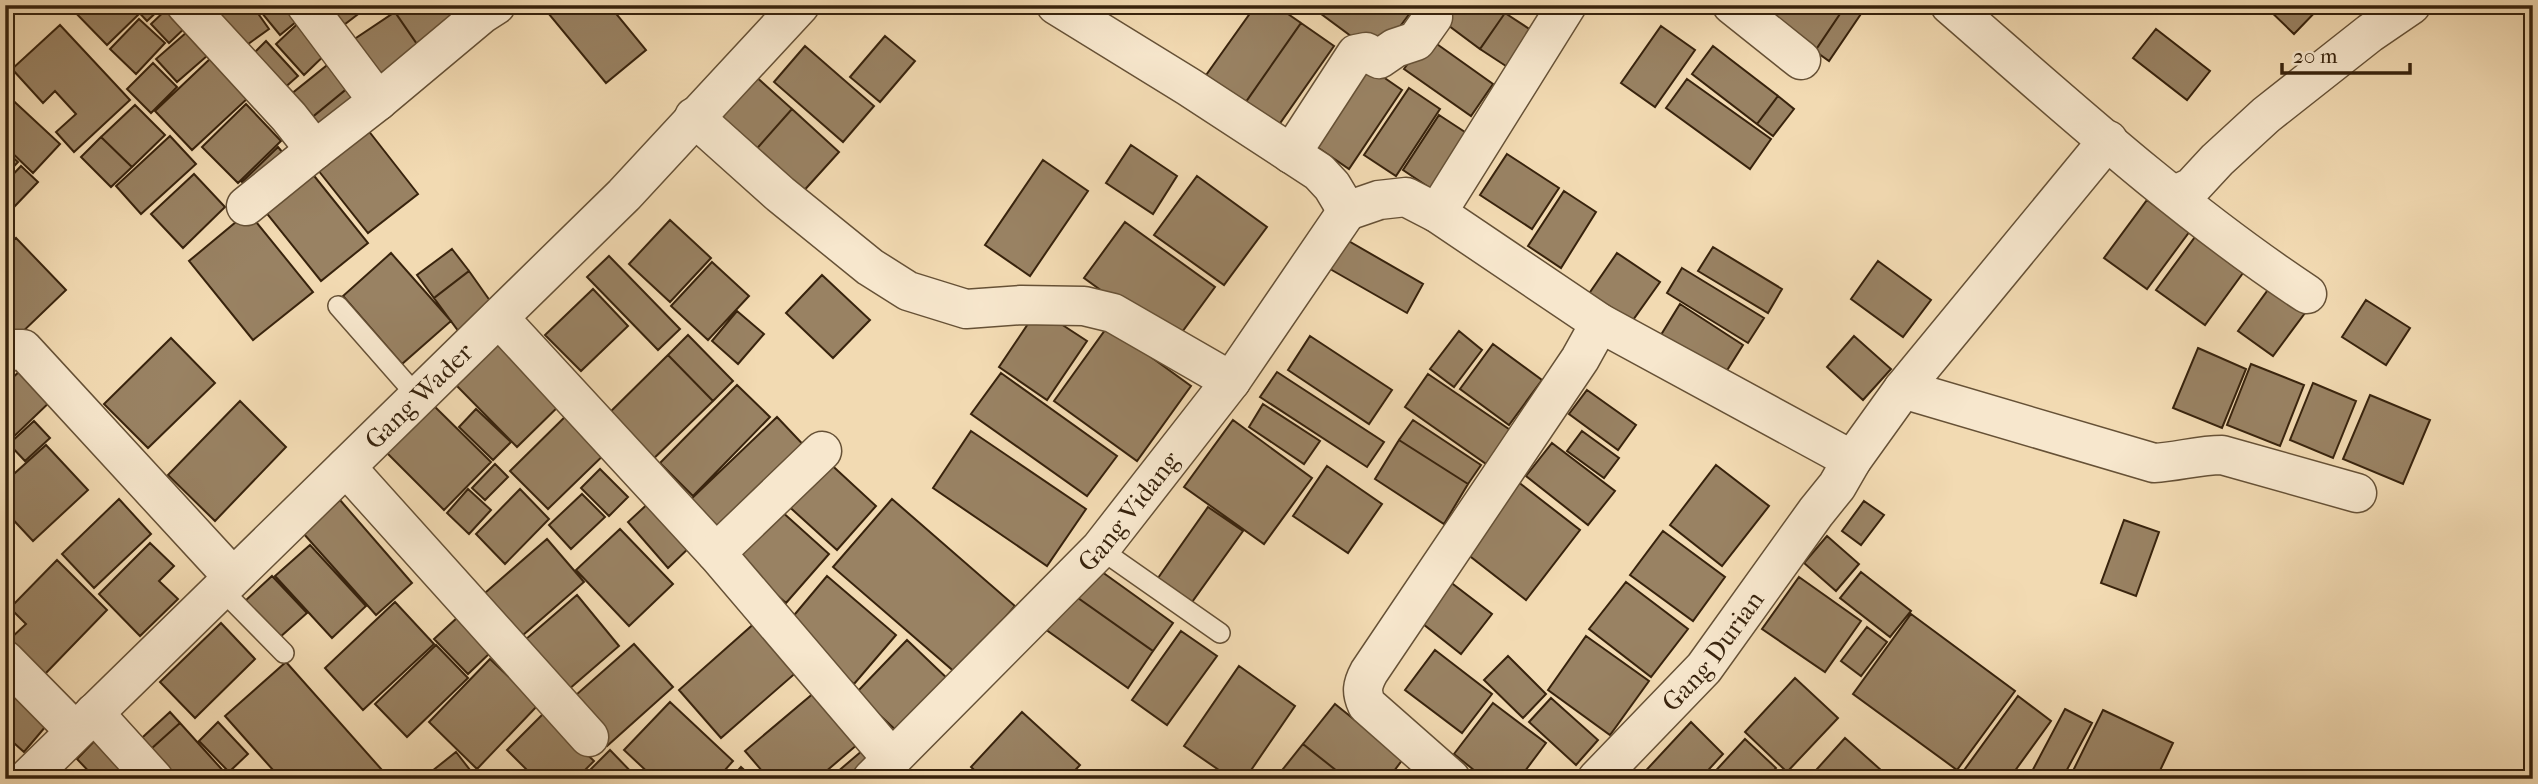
<svg xmlns="http://www.w3.org/2000/svg" width="2538" height="784" viewBox="0 0 2538 784" font-family="'IM FELL French Canon',serif">
<style>
.building{fill:#998263;stroke:#38230d;stroke-width:2}
.lines{fill:none;stroke-linecap:round;stroke-linejoin:round}
.service-casing{stroke:#665136;stroke-width:22}
.minor-casing{stroke:#665136;stroke-width:41}
.service{stroke:#f7e7cd;stroke-width:19}
.minor{stroke:#f7e7cd;stroke-width:38}
.labels{text-anchor:middle;stroke-width:5;stroke-linejoin:round;paint-order:stroke}
.street-label{font-size:26px;fill:#38230d;stroke:#f7e7cd}
</style>
<rect width="100%" height="100%" fill="#f2dab2"/>
<filter id="stains"><feTurbulence type="fractalNoise" baseFrequency=".00286" numOctaves="4"/><feColorMatrix values="0 0 0 0 .2 0 0 0 0 .09 0 0 0 0 .02 0 0 0 .5 -.17"/></filter>
<radialGradient id="worn" r=".72"><stop offset=".6" stop-color="#630" stop-opacity="0"/><stop offset="1" stop-color="#630" stop-opacity=".3"/></radialGradient>
<!-- building -->
<path class="building" d="M68,5H128L138,15L107,45Z
M132,5H164L147,21Z
M171,5L189,24L169,43L151,24Z
M213,5H252L269,29L244,47Z
M270,5H303L308,12L280,35L261,12Z
M311,5H370L332,34Z
M390,5H471L419,47Z
M558,5H609L646,50L606,83L548,13Z
M1256,5H1275L1301,23L1243,106L1204,78Z
M1309,5H1399L1410,13L1378,56Z
M1427,5H1496L1505,13L1480,49L1425,8Z
M1748,5H1846L1815,51Z
M1846,5H1867L1829,61L1815,51Z
M2264,5H2322L2294,34Z
M395,12L419,47L374,78L350,42Z
M1505,13L1540,36L1515,72L1480,49Z
M308,14L335,45L304,75L276,44Z
M139,19L165,43L136,74L110,49Z
M1301,23L1334,46L1276,129L1243,106Z
M60,25L130,100L74,152L56,132L76,114L55,91L43,103L12,69Z
M195,25L215,49L177,82L156,59Z
M1661,26L1695,50L1655,107L1621,83Z
M2156,29L2210,71L2187,100L2133,58Z
M885,36L915,61L880,102L850,77Z
M1427,37L1493,84L1471,116L1404,69Z
M266,41L298,76L282,90L251,56Z
M805,46L874,106L843,142L774,82Z
M1713,46L1778,96L1757,124L1692,74Z
M212,57L249,97L192,150L155,111Z
M336,58L355,82L310,119L290,95Z
M1360,61L1402,90L1349,169L1307,140Z
M153,63L177,87L151,113L127,89Z
M744,66L792,109L753,153L705,111Z
M1687,79L1771,139L1750,169L1666,108Z
M355,82L368,100L323,137L310,119Z
M1409,88L1440,109L1396,176L1364,155Z
M5,93L60,144L33,173L5,146Z
M1778,96L1794,109L1773,136L1757,124Z
M246,104L281,141L238,183L202,147Z
M135,105L165,135L132,167L101,137Z
M792,109L839,152L800,195L753,153Z
M1439,115L1471,136L1436,192L1403,170Z
M364,125L418,194L368,233L314,165Z
M170,136L196,164L141,214L116,186Z
M101,137L132,167L111,187L81,157Z
M1131,145L1177,176L1153,214L1106,183Z
M278,147L288,159L253,193L242,182Z
M5,150L18,162L5,176Z
M1507,154L1559,188L1532,229L1480,195Z
M1043,160L1088,191L1030,276L985,245Z
M21,166L38,182L14,207L5,199V183Z
M307,167L368,243L321,281L260,205Z
M194,174L225,207L183,248L151,214Z
M1197,176L1267,227L1224,285L1154,235Z
M1564,191L1596,212L1561,268L1528,246Z
M2147,200L2190,231L2147,289L2104,258Z
M248,212L313,292L253,340L189,261Z
M670,220L711,258L670,302L629,264Z
M1125,222L1215,287L1174,343L1084,278Z
M1340,236L1423,284L1407,313L1323,265Z
M2195,237L2243,273L2205,325L2156,290Z
M16,238L66,290L12,342L5,336V248Z
M1713,247L1782,289L1768,313L1698,271Z
M452,249L469,271L434,298L417,275Z
M391,253L451,321L402,364L343,296Z
M1617,253L1660,282L1628,327L1586,298Z
M609,256L680,329L658,350L587,277Z
M1878,261L1931,300L1903,337L1851,299Z
M712,262L749,296L708,340L671,306Z
M1682,268L1764,318L1748,343L1667,293Z
M469,271L493,305L459,332L434,298Z
M822,275L870,320L833,358L786,313Z
M2270,287L2305,313L2273,356L2238,331Z
M593,289L628,326L581,371L545,335Z
M2366,300L2410,328L2386,365L2342,337Z
M1680,304L1743,345L1719,383L1656,343Z
M1038,309L1087,341L1047,400L999,367Z
M737,311L764,334L738,364L712,341Z
M1108,326L1191,386L1137,461L1054,401Z
M1459,331L1482,350L1454,387L1430,369Z
M502,332L567,398L517,447L452,381Z
M688,335L733,381L713,401L668,355Z
M1310,336L1392,390L1369,424L1288,370Z
M1854,336L1891,369L1863,400L1827,367Z
M171,338L215,383L148,448L104,404Z
M1493,344L1542,380L1509,425L1460,389Z
M2198,348L2246,369L2222,428L2173,408Z
M668,355L713,401L646,466L602,420Z
M2251,364L2304,385L2280,446L2227,425Z
M25,366L55,397L5,445V385Z
M1277,372L1384,442L1367,467L1260,397Z
M1001,373L1117,456L1087,496L971,414Z
M1428,374L1522,438L1499,473L1405,407Z
M2313,383L2356,401L2333,458L2290,440Z
M737,385L770,417L693,496L660,463Z
M1587,390L1636,425L1618,450L1569,414Z
M2370,395L2430,420L2403,484L2343,459Z
M240,401L286,447L215,521L168,475Z
M429,401L491,462L444,510L382,448Z
M1263,404L1320,441L1304,464L1249,427Z
M577,405L615,444L548,509L510,471Z
M476,409L511,442L493,460L459,427Z
M777,417L812,454L723,538L689,501Z
M1233,420L1312,478L1264,544L1184,487Z
M1413,420L1481,465L1468,484L1399,440Z
M34,421L50,438L25,461L9,444Z
M971,431L1086,509L1047,566L933,488Z
M1582,431L1619,458L1604,478L1567,451Z
M1399,440L1468,484L1444,524L1375,479Z
M1552,443L1615,491L1588,525L1526,476Z
M46,445L88,490L33,541L5,511V482Z
M824,458L876,506L837,550L784,502Z
M495,464L508,477L485,500L472,488Z
M1716,465L1769,506L1722,566L1670,525Z
M1327,466L1382,504L1348,553L1293,516Z
M600,469L628,497L609,516L581,488Z
M1517,481L1580,530L1526,600L1462,550Z
M468,489L491,510L469,534L447,513Z
M520,489L549,519L505,564L476,534Z
M582,494L605,517L571,549L549,525Z
M119,499L151,534L94,588L62,554Z
M892,499L1015,606L957,674L833,567Z
M340,500L412,583L376,615L303,533Z
M652,500L692,545L668,568L628,522Z
M1864,501L1884,515L1861,545L1842,531Z
M1208,507L1243,531L1192,602L1158,578Z
M780,510L829,554L786,603L736,559Z
M2124,520L2159,532L2136,596L2101,583Z
M620,529L673,584L629,626L576,570Z
M1663,531L1725,577L1693,621L1630,575Z
M1827,536L1859,564L1836,591L1804,563Z
M547,539L584,582L515,642L478,599Z
M150,543L174,566L159,581L178,599L140,636L99,594Z
M310,545L366,606L332,638L275,576Z
M57,560L107,610L45,674L10,639L26,624L10,608Z
M1091,564L1173,623L1153,651L1071,593Z
M1861,572L1911,611L1890,637L1840,598Z
M272,576L307,613L279,638L245,601Z
M827,576L896,635L854,684L785,626Z
M1799,577L1861,621L1825,672L1762,629Z
M1449,581L1492,614L1461,654L1418,620Z
M1626,582L1688,629L1651,677L1589,629Z
M1071,593L1153,651L1128,688L1045,629Z
M577,595L619,646L561,696L518,646Z
M395,602L434,644L363,710L325,668Z
M1911,614L2015,691L1957,770L1853,694Z
M458,617L491,652L468,674L434,639Z
M757,621L799,670L721,738L679,690Z
M221,623L255,659L195,718L160,682Z
M1867,627L1887,642L1861,676L1841,661Z
M1181,631L1217,656L1167,725L1132,700Z
M1586,636L1649,681L1610,735L1548,690Z
M907,640L951,682L901,735L856,693Z
M634,644L673,687L607,746L568,702Z
M436,645L468,678L407,737L375,704Z
M1435,650L1492,694L1462,733L1405,690Z
M1508,656L1546,694L1523,718L1484,680Z
M490,659L538,705L477,769L429,722Z
M286,662L390,779H281L225,716Z
M1239,666L1295,706L1245,779H1232L1184,746Z
M1795,678L1838,718L1787,772L1745,732Z
M14,686L51,720L24,752L5,735V696Z
M815,692L858,744L817,779H769L745,751Z
M2018,696L2051,721L2009,779H1970L1962,773Z
M1551,698L1598,740L1576,765L1529,722Z
M670,702L733,761L717,779H655L624,750Z
M1493,703L1546,743L1519,779H1485L1454,754Z
M1335,704L1403,759L1388,779H1347L1303,744Z
M2065,709L2092,723L2062,779H2028Z
M2103,710L2173,743L2156,779H2069Z
M170,712L180,723L142,757L132,747Z
M1022,712L1080,765L1067,779H984L971,767Z
M544,713L594,761L576,779H536L507,750Z
M218,722L248,754L229,772L199,741Z
M1691,722L1723,754L1700,779H1638Z
M180,723L226,774L220,779H161L142,757Z
M103,732L149,779H96L77,759Z
M1845,738L1882,771L1875,779H1808Z
M1745,739L1776,768L1766,779H1708Z
M870,744L864,779H829Z
M1303,744L1347,779H1275Z
M610,750L638,779H581Z
M456,752L477,779H422Z
M1413,765L1429,779H1401Z
M741,767L754,779H730Z"/>
<g class="lines">
<!-- service casing -->
<g class="service-casing">
<path id="service" d="M338,306L417,396
M1100,549L1220,633
M221,589L284,653"/>
</g>
<!-- minor casing -->
<g class="minor-casing">
<g id="minor">
<path d="M186,5L289,117L315,150L378,101"/>
<path d="M306,5L378,101L482,14L496,5"/>
<path d="M1056,5L1189,87L1319,172L1332,186L1347,211"/>
<path d="M1732,5L1801,60"/>
<path d="M1950,5C2064,104 2181,211 2307,294"/>
<path d="M694,117L780,194L870,267L908,291L966,309L1021,305L1084,306L1113,313L1231,381"/>
<path d="M1291,154L1356,54L1366,52L1379,59L1395,48L1416,41L1433,17"/>
<path d="M2175,195L2192,187L2217,160L2266,115L2370,33L2411,5"/>
<path d="M246,206L315,150"/>
<path d="M1347,211L1379,200L1406,197L1437,213L1600,323L1852,460"/>
<path d="M1437,213L1567,5"/>
<path d="M499,318L716,553L892,759"/>
<path d="M5,354L9,349H23L232,576"/>
<path d="M1903,389L2154,463C2177,462 2198,455 2222,455L2357,493"/>
<path d="M346,467L589,737"/>
<path d="M716,553L822,451"/>
<path d="M5,660L75,731"/>
<path d="M94,713L154,779"/>
<path id="s1" d="M27,779L624,195L800,5"/>
<path id="s2" d="M872,779L1100,549L1231,381L1347,211"/>
<path d="M1451,779L1367,705C1361,692 1362,685 1369,672L1580,359L1600,323"/>
<path id="s3" d="M1597,779L1704,668L1816,512L1837,486L1852,460L1903,389L2108,140"/>
</g>
</g>
<!-- service -->
<use href="#service" class="service"/>
<!-- minor -->
<use href="#minor" class="minor"/>
</g>
<g class="labels">
<!-- street labels -->
<g class="street-label">
<text dy="9" stroke="none"><textPath href="#s1" startOffset="548">Gang Wader</textPath></text>
<text dy="9" stroke="none"><textPath href="#s2" startOffset="371">Gang Vidang</textPath></text>
<text dy="9" stroke="none"><textPath href="#s3" startOffset="173">Gang Durian</textPath></text>
</g>
</g>
<!-- margin -->
<rect width="2538" height="784" fill="none" stroke="#f2dab2" stroke-width="28"/>
<rect x="7" y="7" width="2524" height="770" fill="none" stroke="#38230d" stroke-width="3.5"/>
<rect x="14" y="14" width="2510" height="756" fill="none" stroke="#38230d" stroke-width="2"/>
<!-- scale -->
<path d="M2282 63v10h128v-10" fill="none" stroke="#38230d" stroke-width="3.5"/>
<text x="2293" y="63" font-size="21" fill="#38230d" stroke="#f7e7cd" stroke-width="5" paint-order="stroke">20 m</text>
<rect width="100%" height="100%" filter="url(#stains)"/>
<rect width="100%" height="100%" fill="url(#worn)"/>
</svg>
